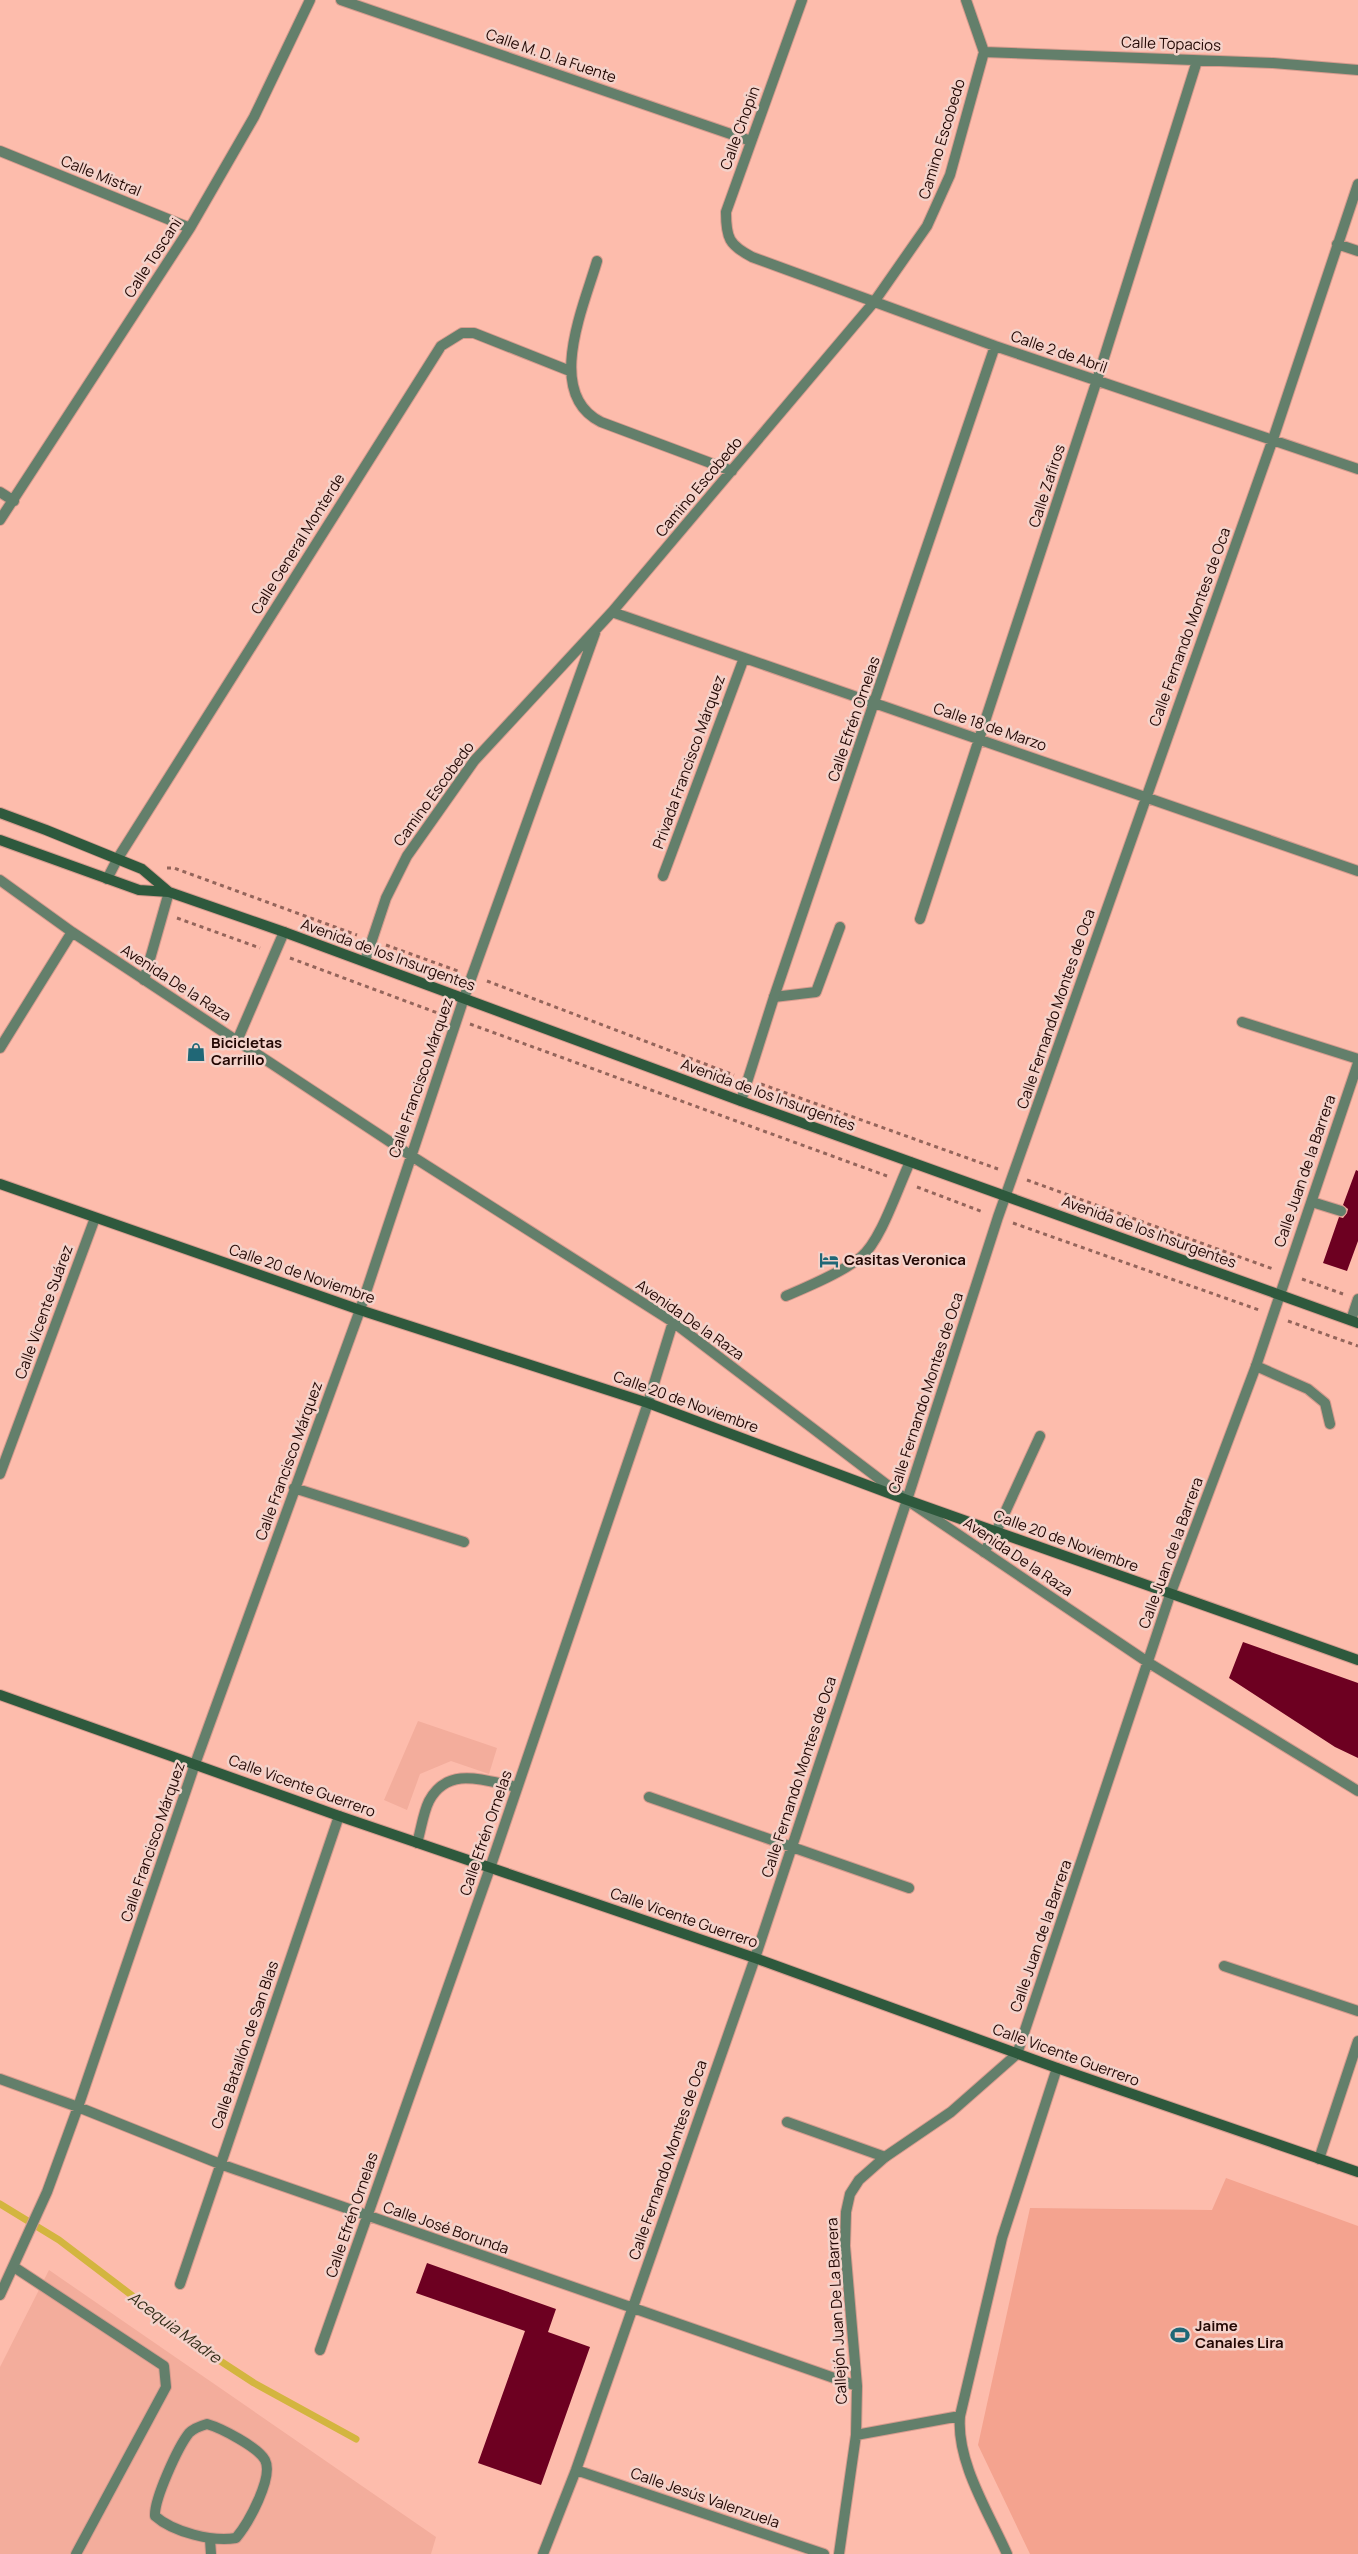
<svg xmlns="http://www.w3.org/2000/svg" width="1358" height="2554" viewBox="0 0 1358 2554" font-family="Manrope,sans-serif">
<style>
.built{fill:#f3ad9c}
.green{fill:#f4a38f}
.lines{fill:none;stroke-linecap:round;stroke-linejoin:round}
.stream{stroke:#d3b53f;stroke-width:7}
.building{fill:#6d0021}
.service-casing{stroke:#d69b8e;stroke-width:12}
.minor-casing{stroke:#d69b8e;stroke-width:12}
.secondary-casing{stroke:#d69b8e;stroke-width:12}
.path{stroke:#94655b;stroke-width:3;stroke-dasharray:4 4;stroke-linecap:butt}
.service{stroke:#637f6b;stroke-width:10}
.minor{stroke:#637f6b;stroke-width:10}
.secondary{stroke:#2e593d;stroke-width:10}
.labels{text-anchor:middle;stroke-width:5;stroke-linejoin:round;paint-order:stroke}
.street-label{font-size:15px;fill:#220703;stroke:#f4d2ca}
.poi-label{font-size:15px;font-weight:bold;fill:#220703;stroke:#f4d2ca;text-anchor:start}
.water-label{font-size:16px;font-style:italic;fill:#342e1a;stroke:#f4d2ca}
</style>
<rect width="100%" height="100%" fill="#fdbcac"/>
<!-- built -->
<path class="built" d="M418,1721L497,1748L489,1774L451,1761L420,1774L407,1810L384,1800Z
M49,2270L436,2537L431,2554H0V2367Z"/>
<!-- green -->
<path class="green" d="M1226,2178L1358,2226V2554H1030L978,2445L1030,2208L1212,2210Z"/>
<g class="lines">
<!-- stream -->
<path class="stream" d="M0,2204L59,2240L205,2351L254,2383L356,2439"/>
</g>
<!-- building -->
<path class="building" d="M1356,1170L1358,1171V1241L1347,1271L1323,1263L1339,1217L1343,1218L1347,1213L1348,1209L1343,1205Z
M1243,1642L1358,1683V1758L1335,1747L1229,1678Z
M427,2263L556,2309L548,2332L590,2347L541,2485L478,2463L525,2331L416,2293Z"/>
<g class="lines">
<!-- service casing -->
<g class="service-casing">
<path id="service" d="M144,980L169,892
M774,997L816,992L840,927
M1242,1022L1358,1059
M237,1041L284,932
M1312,1202L1341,1211
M786,1296C807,1287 843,1272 861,1257C881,1241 898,1187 910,1162
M1351,1320L1358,1299
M1256,1366L1308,1389L1325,1403L1330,1424
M984,1552L996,1532L1040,1436
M417,1843C421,1830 423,1813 429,1801C448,1765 485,1781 517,1787
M1224,1966L1358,2011
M787,2122L885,2157
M14,2267L164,2366L166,2387L76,2554
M207,2424C221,2428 258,2447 265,2460C274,2477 248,2524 236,2538C212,2542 173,2532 155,2516C154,2499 178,2447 189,2433C194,2428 200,2426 207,2424Z
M210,2539L211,2554"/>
</g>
<!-- minor casing -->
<g class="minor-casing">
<path id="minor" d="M341,0L751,141
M802,0L726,212C726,238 729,245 752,257L995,346L1358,469
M984,52L1273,63L1358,70
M0,151L190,228
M1337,244L1358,251
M597,261C584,306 544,394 601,422L732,471
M0,492L14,501
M0,520L190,228L254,117L310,0
M612,612L1358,871
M663,876L744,658
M107,879L118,858L441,346L462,333H474L570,371
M0,880L72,932L410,1155L673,1322L907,1500L1149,1663L1358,1791
M920,919L1097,380L1197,61
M365,961L386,898L407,856L474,761L612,612L874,302L927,226L950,175L984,52L966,0
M0,1048L72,932
M741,1101L774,997L995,346
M0,1474L95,1218
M294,1488L464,1542
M649,1797L909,1888
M0,2079L78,2107L220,2164L857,2386
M1319,2159L1358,2041
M180,2284L339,1816
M0,2295L47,2192L78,2107L195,1764L360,1310L464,998L595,633
M320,2350L490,1868L648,1403L673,1322
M856,2435L960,2416
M576,2470L824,2554
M543,2554L576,2470L755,1958L907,1500L998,1217L1273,439L1358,184
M839,2554L856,2435L857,2386L845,2246L846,2212L850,2194L859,2180L885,2157L951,2112L1017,2054L1170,1595L1256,1366L1358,1063
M1007,2554C989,2513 956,2462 960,2416L1002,2238L1057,2068"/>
</g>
<!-- secondary casing -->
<g class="secondary-casing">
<path id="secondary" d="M0,813L46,830L142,869L169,892
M0,840L139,890L169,892L284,932L741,1101L1358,1323
M0,1184L360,1310L648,1403L907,1500L1358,1660
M0,1695L339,1816L755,1958L1057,2068L1358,2172"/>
</g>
<!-- path -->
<path class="path" d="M167,868H174L357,935
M177,918L260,948
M386,945L458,971
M290,958L443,1015
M487,981L734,1075
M470,1024L887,1176
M761,1084L998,1169
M1027,1180L1273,1269
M917,1187L983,1212
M1013,1223L1259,1310
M1302,1279L1343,1294
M1288,1321L1358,1346"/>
<!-- service -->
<use href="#service" class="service"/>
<!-- minor -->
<use href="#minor" class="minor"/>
<!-- secondary -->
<use href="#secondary" class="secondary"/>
</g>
<!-- icons -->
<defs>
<g id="shop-bare" transform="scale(1.5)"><path d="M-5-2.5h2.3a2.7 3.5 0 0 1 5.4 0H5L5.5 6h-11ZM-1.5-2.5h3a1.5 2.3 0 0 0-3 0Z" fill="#206776" stroke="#f4d2ca" stroke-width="2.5" paint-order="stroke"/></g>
<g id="hotel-bare" transform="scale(1.5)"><path d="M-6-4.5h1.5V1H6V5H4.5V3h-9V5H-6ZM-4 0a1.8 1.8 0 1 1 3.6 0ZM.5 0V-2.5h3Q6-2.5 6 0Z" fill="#206776" stroke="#f4d2ca" stroke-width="2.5" paint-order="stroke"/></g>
<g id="stadium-bare" transform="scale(1.5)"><path d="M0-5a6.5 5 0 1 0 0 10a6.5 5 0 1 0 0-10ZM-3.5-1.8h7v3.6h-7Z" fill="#206776" stroke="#f4d2ca" stroke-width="2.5" paint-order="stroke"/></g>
</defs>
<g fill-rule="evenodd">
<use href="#shop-bare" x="196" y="1052"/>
<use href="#hotel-bare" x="829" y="1260"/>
<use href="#stadium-bare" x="1180" y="2335"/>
</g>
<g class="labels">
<!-- street labels -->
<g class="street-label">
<text transform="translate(1171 44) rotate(2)" y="5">Calle Topacios</text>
<text transform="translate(551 56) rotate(19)" y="5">Calle M. D. la Fuente</text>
<text transform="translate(740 128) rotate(-70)" y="5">Calle Chopin</text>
<text transform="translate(942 139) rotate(-73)" y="5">Camino Escobedo</text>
<text transform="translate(101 176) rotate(22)" y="5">Calle Mistral</text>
<text transform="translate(153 258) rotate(-57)" y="5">Calle Toscani</text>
<text transform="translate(1059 352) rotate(19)" y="5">Calle 2 de Abril</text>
<text transform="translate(1047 486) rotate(-72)" y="5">Calle Zafiros</text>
<text transform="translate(699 487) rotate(-50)" y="5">Camino Escobedo</text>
<text transform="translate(298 544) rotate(-58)" y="5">Calle General Monterde</text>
<text transform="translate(1190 627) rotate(-70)" y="5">Calle Fernando Montes de Oca</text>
<text transform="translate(854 719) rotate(-71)" y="5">Calle Efrén Ornelas</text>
<text transform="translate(990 727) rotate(19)" y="5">Calle 18 de Marzo</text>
<text transform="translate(689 762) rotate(-70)" y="5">Privada Francisco Márquez</text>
<text transform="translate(434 794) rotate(-54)" y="5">Camino Escobedo</text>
<text transform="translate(388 955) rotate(20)" y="5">Avenida de los Insurgentes</text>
<text transform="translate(176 983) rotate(33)" y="5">Avenida De la Raza</text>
<text transform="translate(1056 1009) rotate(-71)" y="5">Calle Fernando Montes de Oca</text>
<text transform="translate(421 1078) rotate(-71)" y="5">Calle Francisco Márquez</text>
<text transform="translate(768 1095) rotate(20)" y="5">Avenida de los Insurgentes</text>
<text transform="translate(1305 1171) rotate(-71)" y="5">Calle Juan de la Barrera</text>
<text transform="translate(1149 1232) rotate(20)" y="5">Avenida de los Insurgentes</text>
<text transform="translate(302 1274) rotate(19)" y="5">Calle 20 de Noviembre</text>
<text transform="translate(44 1312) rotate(-70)" y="5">Calle Vicente Suárez</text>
<text transform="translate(690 1320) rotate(35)" y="5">Avenida De la Raza</text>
<text transform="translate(926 1393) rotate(-72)" y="5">Calle Fernando Montes de Oca</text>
<text transform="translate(686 1402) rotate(20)" y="5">Calle 20 de Noviembre</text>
<text transform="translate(289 1461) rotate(-70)" y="5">Calle Francisco Márquez</text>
<text transform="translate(1066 1541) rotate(20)" y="5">Calle 20 de Noviembre</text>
<text transform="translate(1171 1553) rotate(-70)" y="5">Calle Juan de la Barrera</text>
<text transform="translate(1018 1557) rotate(34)" y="5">Avenida De la Raza</text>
<text transform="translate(799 1777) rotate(-72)" y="5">Calle Fernando Montes de Oca</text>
<text transform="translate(302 1786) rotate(20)" y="5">Calle Vicente Guerrero</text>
<text transform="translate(486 1833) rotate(-71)" y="5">Calle Efrén Ornelas</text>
<text transform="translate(153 1842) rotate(-71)" y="5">Calle Francisco Márquez</text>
<text transform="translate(684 1918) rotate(19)" y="5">Calle Vicente Guerrero</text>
<text transform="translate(1041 1936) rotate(-71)" y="5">Calle Juan de la Barrera</text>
<text transform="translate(245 2045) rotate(-71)" y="5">Calle Batallón de San Blas</text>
<text transform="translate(1066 2055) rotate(20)" y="5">Calle Vicente Guerrero</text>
<text transform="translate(668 2160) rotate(-71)" y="5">Calle Fernando Montes de Oca</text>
<text transform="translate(352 2215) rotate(-71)" y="5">Calle Efrén Ornelas</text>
<text transform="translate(446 2228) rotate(19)" y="5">Calle José Borunda</text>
<text transform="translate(837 2311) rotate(-93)" y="5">Callejón Juan De La Barrera</text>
<text transform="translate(705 2498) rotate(19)" y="5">Calle Jesús Valenzuela</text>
</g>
<!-- poi labels -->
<g class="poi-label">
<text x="211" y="1048">Bicicletas<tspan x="211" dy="17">Carrillo</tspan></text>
<text x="844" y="1265">Casitas Veronica</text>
<text x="1195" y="2331">Jaime<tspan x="1195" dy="17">Canales Lira</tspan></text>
</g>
<!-- water labels -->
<g class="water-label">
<text transform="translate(175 2327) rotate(36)" y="6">Acequia Madre</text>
</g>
</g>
</svg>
